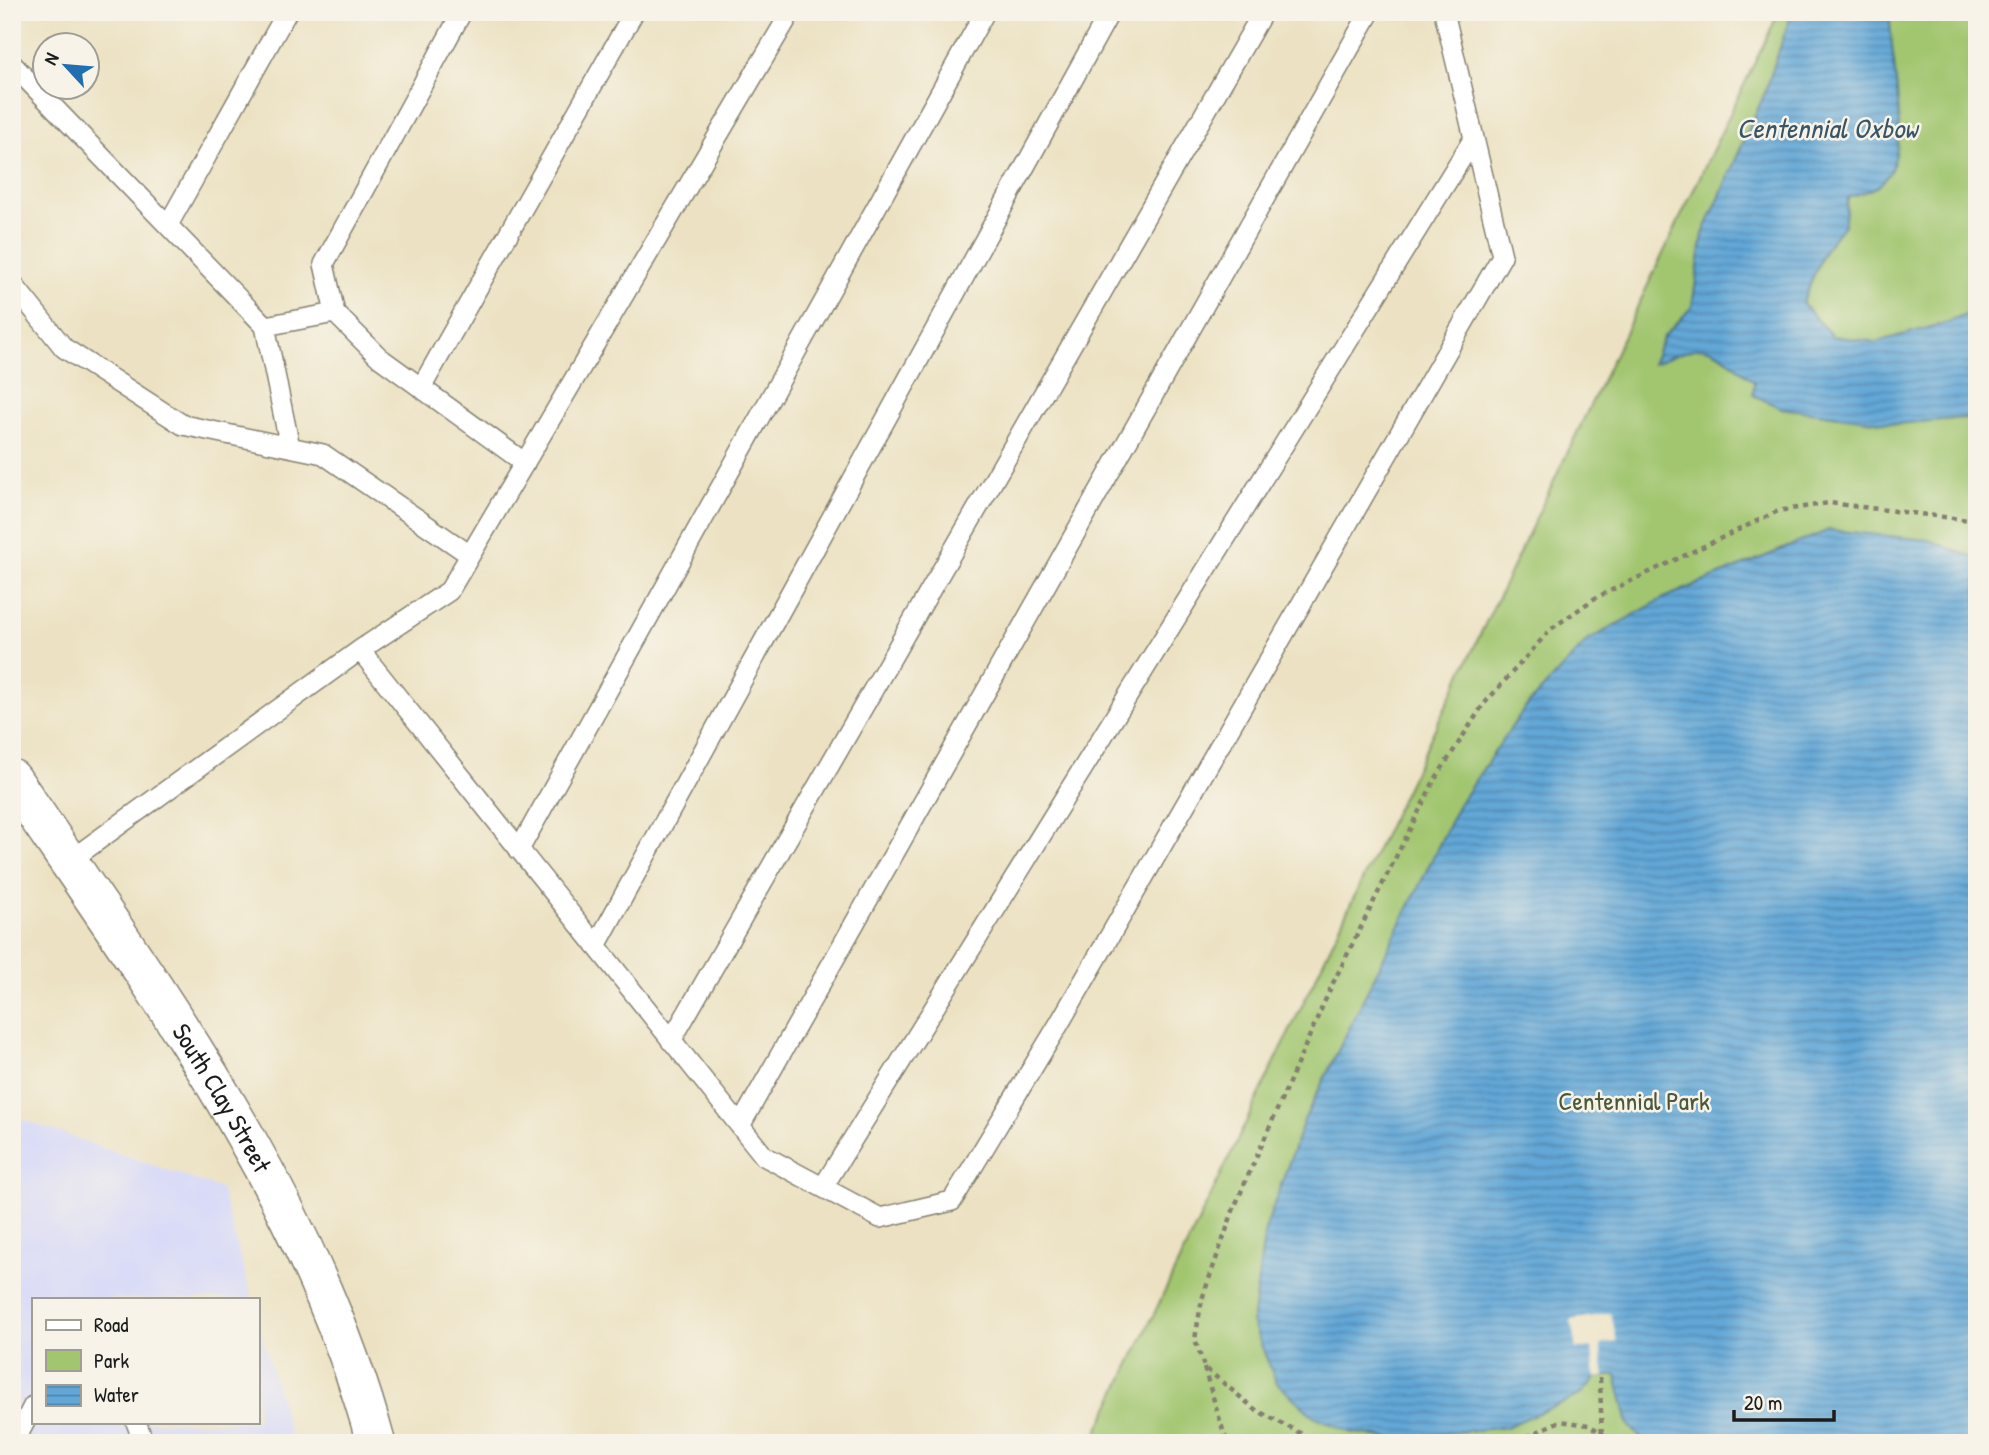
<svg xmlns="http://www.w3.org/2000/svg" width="1989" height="1455" viewBox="0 0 1989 1455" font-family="'Patrick Hand',sans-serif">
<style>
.built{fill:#d5d8f9}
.green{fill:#a2c66f;stroke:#5f7146;stroke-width:2}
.water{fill:url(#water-rules);stroke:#3f627a;stroke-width:2}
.pier{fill:#ece2c3}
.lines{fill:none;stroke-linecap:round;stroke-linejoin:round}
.service-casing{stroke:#847f70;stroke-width:22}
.minor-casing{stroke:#847f70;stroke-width:41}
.path{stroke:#847f70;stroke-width:4.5;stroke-dasharray:5 5;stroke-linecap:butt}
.service{stroke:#fff;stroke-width:19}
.minor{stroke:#fff;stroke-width:38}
.labels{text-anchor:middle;stroke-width:5;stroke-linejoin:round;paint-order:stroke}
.street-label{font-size:26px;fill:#1c1c1c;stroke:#f7f3e8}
.park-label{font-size:26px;fill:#4b5839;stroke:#f7f3e8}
.water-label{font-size:28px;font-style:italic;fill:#385467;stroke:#f7f3e8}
</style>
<defs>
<pattern id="water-rules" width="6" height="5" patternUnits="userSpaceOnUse" patternTransform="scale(1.75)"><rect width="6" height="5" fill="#62a7d7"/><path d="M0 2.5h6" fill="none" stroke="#5087ae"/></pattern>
</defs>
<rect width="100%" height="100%" fill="#f7f3e8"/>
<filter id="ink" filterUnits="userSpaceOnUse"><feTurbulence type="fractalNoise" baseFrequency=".0143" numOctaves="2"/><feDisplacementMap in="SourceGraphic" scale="14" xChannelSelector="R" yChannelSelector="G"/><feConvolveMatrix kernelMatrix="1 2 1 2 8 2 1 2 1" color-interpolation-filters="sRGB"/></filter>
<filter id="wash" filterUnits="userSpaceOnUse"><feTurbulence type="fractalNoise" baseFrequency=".00686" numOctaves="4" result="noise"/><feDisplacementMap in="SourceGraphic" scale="28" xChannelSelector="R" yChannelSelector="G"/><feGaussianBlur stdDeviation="1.57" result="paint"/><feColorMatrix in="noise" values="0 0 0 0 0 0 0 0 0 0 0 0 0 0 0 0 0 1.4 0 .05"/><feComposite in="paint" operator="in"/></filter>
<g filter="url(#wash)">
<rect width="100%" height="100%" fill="#ece2c3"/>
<!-- built -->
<path class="built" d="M12,1116L221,1189L252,1299H33V1422H257V1318L292,1443H12Z"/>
<!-- green -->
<path class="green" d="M1779,12H1977V1443H1092Z"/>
<!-- water -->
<path class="water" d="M1792,12H1890C1888,56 1918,156 1878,186C1870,191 1857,194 1848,198L1844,225L1824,251L1802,303L1832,336L1876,342L1946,323L1977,310V417L1896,424L1781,408L1753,395L1754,382C1706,340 1711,341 1652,364L1664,336L1692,307L1703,234L1764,95Z
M1829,530L1929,540L1977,559V1443H1645L1628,1424L1616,1375L1595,1378L1581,1395L1506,1427L1395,1439L1349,1432L1313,1416L1276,1382L1252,1322L1265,1230L1304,1120L1459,804L1524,709L1587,641L1666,597Z"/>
<!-- pier -->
<path class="pier" d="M1611,1313L1617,1342L1600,1345L1605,1377L1595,1378L1592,1348L1576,1349L1571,1320Z"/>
</g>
<g filter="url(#ink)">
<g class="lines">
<!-- service casing -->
<g class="service-casing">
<path id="service" d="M462,12L324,264L335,313L380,358L525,463
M12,64L265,326L290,447
M168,225L287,12
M12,283L64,348L183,425L323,454L470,555
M265,326L335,313
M421,388L634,12
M360,650L764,1156L880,1218L952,1201L1059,1024L1502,256L1444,12
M519,850L985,12
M68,862L360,650L449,591L791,12
M596,946L1110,12
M671,1041L1263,12
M740,1126L1370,12
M823,1187L1474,138
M136,1422L144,1443
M14,1443L33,1406"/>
</g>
<!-- minor casing -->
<g class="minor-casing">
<g id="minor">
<path id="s1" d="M12,779C154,988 309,1195 376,1443"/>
</g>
</g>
<!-- path -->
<path class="path" d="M1204,1368L1227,1443
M1600,1378L1602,1443
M1319,1443L1256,1410L1204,1367L1195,1339L1202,1299L1234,1208L1331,987L1434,781L1483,705L1551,629L1595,598L1778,511L1829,503L1977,521
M1488,1443L1520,1440L1560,1421L1589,1425L1616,1443"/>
<!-- service -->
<use href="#service" class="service"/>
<!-- minor -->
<use href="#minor" class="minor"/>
</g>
</g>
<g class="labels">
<!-- street labels -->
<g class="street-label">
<text dy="9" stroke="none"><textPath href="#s1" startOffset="382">South Clay Street</textPath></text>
</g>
<!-- park labels -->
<g class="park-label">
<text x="1634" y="1110">Centennial Park</text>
</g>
<!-- water labels -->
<g class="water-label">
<text x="1827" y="138">Centennial Oxbow</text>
</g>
</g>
<!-- margin -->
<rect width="1989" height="1455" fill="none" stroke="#f7f3e8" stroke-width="42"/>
<!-- legend -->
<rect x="32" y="1298" width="228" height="126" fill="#f7f3e8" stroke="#9f9d96" stroke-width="2"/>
<rect x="46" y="1320" width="35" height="10" fill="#ffffff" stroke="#9f9d96" stroke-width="2"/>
<text x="94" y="1332" font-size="21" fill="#1c1c1c">Road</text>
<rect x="46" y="1350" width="35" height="21" fill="#a2c66f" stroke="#9f9d96" stroke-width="2"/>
<text x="94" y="1368" font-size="21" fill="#1c1c1c">Park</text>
<rect x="46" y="1385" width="35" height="21" fill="url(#water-rules)" stroke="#9f9d96" stroke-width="2"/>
<text x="94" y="1402" font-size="21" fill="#1c1c1c">Water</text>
<!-- north arrow -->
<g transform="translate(66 66) rotate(296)"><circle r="33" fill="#f7f3e8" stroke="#9f9d96" stroke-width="2"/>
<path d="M0-5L12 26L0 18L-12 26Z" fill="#1f6fb2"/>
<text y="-10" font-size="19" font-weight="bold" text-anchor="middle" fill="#1c1c1c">N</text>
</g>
<!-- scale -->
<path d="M1734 1410v10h100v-10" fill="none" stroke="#1c1c1c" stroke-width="3.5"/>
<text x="1744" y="1410" font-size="21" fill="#1c1c1c" stroke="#f7f3e8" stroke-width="5" paint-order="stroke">20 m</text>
</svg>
